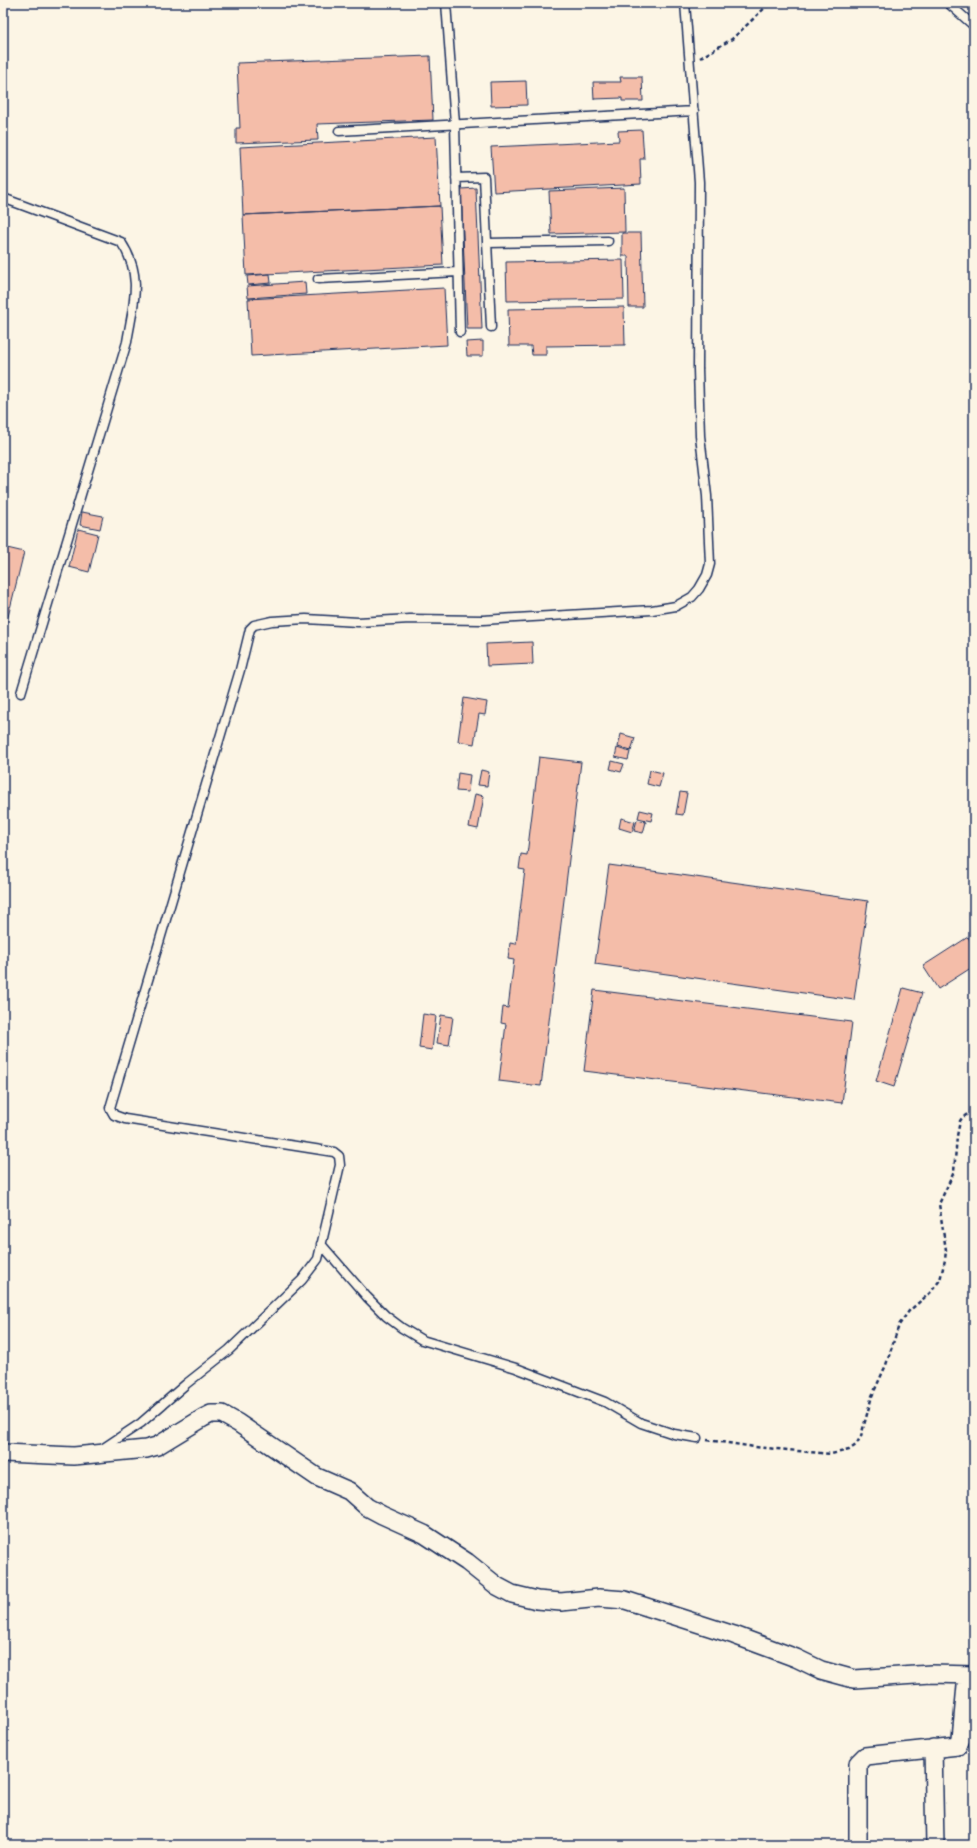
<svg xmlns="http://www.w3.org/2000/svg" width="977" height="1848" viewBox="0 0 977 1848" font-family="'Gochi Hand',sans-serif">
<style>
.building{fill:#f4bda9;stroke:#1b2f5e}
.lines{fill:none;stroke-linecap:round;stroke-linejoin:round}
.service-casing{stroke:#1b2f5e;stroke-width:11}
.minor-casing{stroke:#1b2f5e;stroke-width:20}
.path{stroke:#1b2f5e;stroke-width:2.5;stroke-dasharray:4 3;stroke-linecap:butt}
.service{stroke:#fcf5e5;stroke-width:8}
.minor{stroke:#fcf5e5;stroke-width:17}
</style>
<rect width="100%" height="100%" fill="#fcf5e5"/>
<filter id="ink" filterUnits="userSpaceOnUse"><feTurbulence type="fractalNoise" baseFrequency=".025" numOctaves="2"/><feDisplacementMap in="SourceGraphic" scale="8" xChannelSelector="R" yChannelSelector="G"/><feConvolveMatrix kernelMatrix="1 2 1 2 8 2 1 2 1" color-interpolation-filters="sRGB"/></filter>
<g filter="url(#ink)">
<!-- building -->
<path class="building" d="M430,56L433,120L317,124L318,140L236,143V128H240L237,63Z
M620,77H642L643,101H622V98L594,99L593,82H621Z
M526,81L527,105L491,106L490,82Z
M642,130L644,159H640L641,184L494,192L491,147L619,141L618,131Z
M436,137L440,206L243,215L240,147Z
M476,188L482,329H467L461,189Z
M624,188L625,232L551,234L549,191Z
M440,206L443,265L246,275L243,215Z
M622,233H641L643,307H629L628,256H622Z
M623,260L624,299L507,301L506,262Z
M270,274L271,283L248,285L247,276Z
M305,282L306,294L248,298L247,286Z
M444,288L447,345L251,356L248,299Z
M624,307L625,345L546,346V355H532L531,346H509L508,309Z
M483,341V356H467L466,342Z
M82,512L103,516L100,529L80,525Z
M78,529L98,534L89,572L69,567Z
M3,547L24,552L3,637Z
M532,642L533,664L487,666L486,644Z
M464,698L487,702L485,715L479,714L474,744L458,741Z
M621,734L635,738L631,751L618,747Z
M617,748L630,752L628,760L615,757Z
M539,757L581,762L541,1086L499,1081L506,1024L501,1023L503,1007L508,1008L514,960L508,959L510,943L516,944L525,870L519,869L521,854L527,855Z
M612,761L624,764L621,772L610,769Z
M481,770L489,772L487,786L478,785Z
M650,770L663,773L659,787L647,784Z
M458,773L470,775L468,792L456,791Z
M680,792L687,793L683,815L676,814Z
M475,794L484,796L478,829L469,827Z
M640,810L653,813L651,821L638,818Z
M621,818L635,822L632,832L619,828Z
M637,820L646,822L643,833L634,831Z
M609,865L868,901L854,1000L595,964Z
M968,937L974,947V966L938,989L923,966Z
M903,988L922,993L894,1087L876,1081Z
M594,990L852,1022L842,1103L584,1071Z
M423,1014L436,1016L432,1050L419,1048Z
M441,1015L453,1017L449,1045L437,1043Z"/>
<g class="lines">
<!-- service casing -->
<g class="service-casing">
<path id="service" d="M446,3L455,124L460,332
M948,3L974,26
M339,131L694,111
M456,178L484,177L491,327
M3,198L121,242C144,276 133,305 127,342L21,693
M488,243L608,241
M318,279L458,272
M321,1244L367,1297L386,1316L402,1328L422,1340L516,1368L605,1402L641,1423L674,1434L697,1438
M99,1451L141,1423L186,1384L229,1350L302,1280L318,1259L340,1165L339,1156L334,1152L125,1119L114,1115L110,1108L240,670L250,629L254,625L272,621L306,619L358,622L410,619L483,620L652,610L676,606L692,597L699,589L707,575L710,564L707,496L700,436L698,369L699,182L685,3"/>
</g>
<!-- minor casing -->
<g class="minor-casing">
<path id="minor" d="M3,1453L74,1456L146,1449L157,1446L203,1418L211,1414H222L238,1423L317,1477L349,1491L367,1507L382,1515L424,1534L467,1562L497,1586L512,1594L537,1600L561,1602L599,1598L625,1600L734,1635L796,1658L821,1670L854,1679L931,1674L974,1675
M933,1748L935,1845
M858,1845V1763L865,1756L958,1746L961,1739L967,1675"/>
</g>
<!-- path -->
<path class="path" d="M700,58L732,39L770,3
M707,1440L755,1447L831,1454L849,1450L856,1445L861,1436L872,1396L886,1365L899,1325L909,1311L931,1292L940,1280L945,1260L946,1250L939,1204L954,1172L957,1136L960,1121L962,1118L974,1109"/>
<!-- service -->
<use href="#service" class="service"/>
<!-- minor -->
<use href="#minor" class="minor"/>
</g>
</g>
<!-- margin -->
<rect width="977" height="1848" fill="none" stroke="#fcf5e5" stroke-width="16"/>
<rect x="8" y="8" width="961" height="1832" fill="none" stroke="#1b2f5e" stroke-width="1.5" filter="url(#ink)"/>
</svg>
